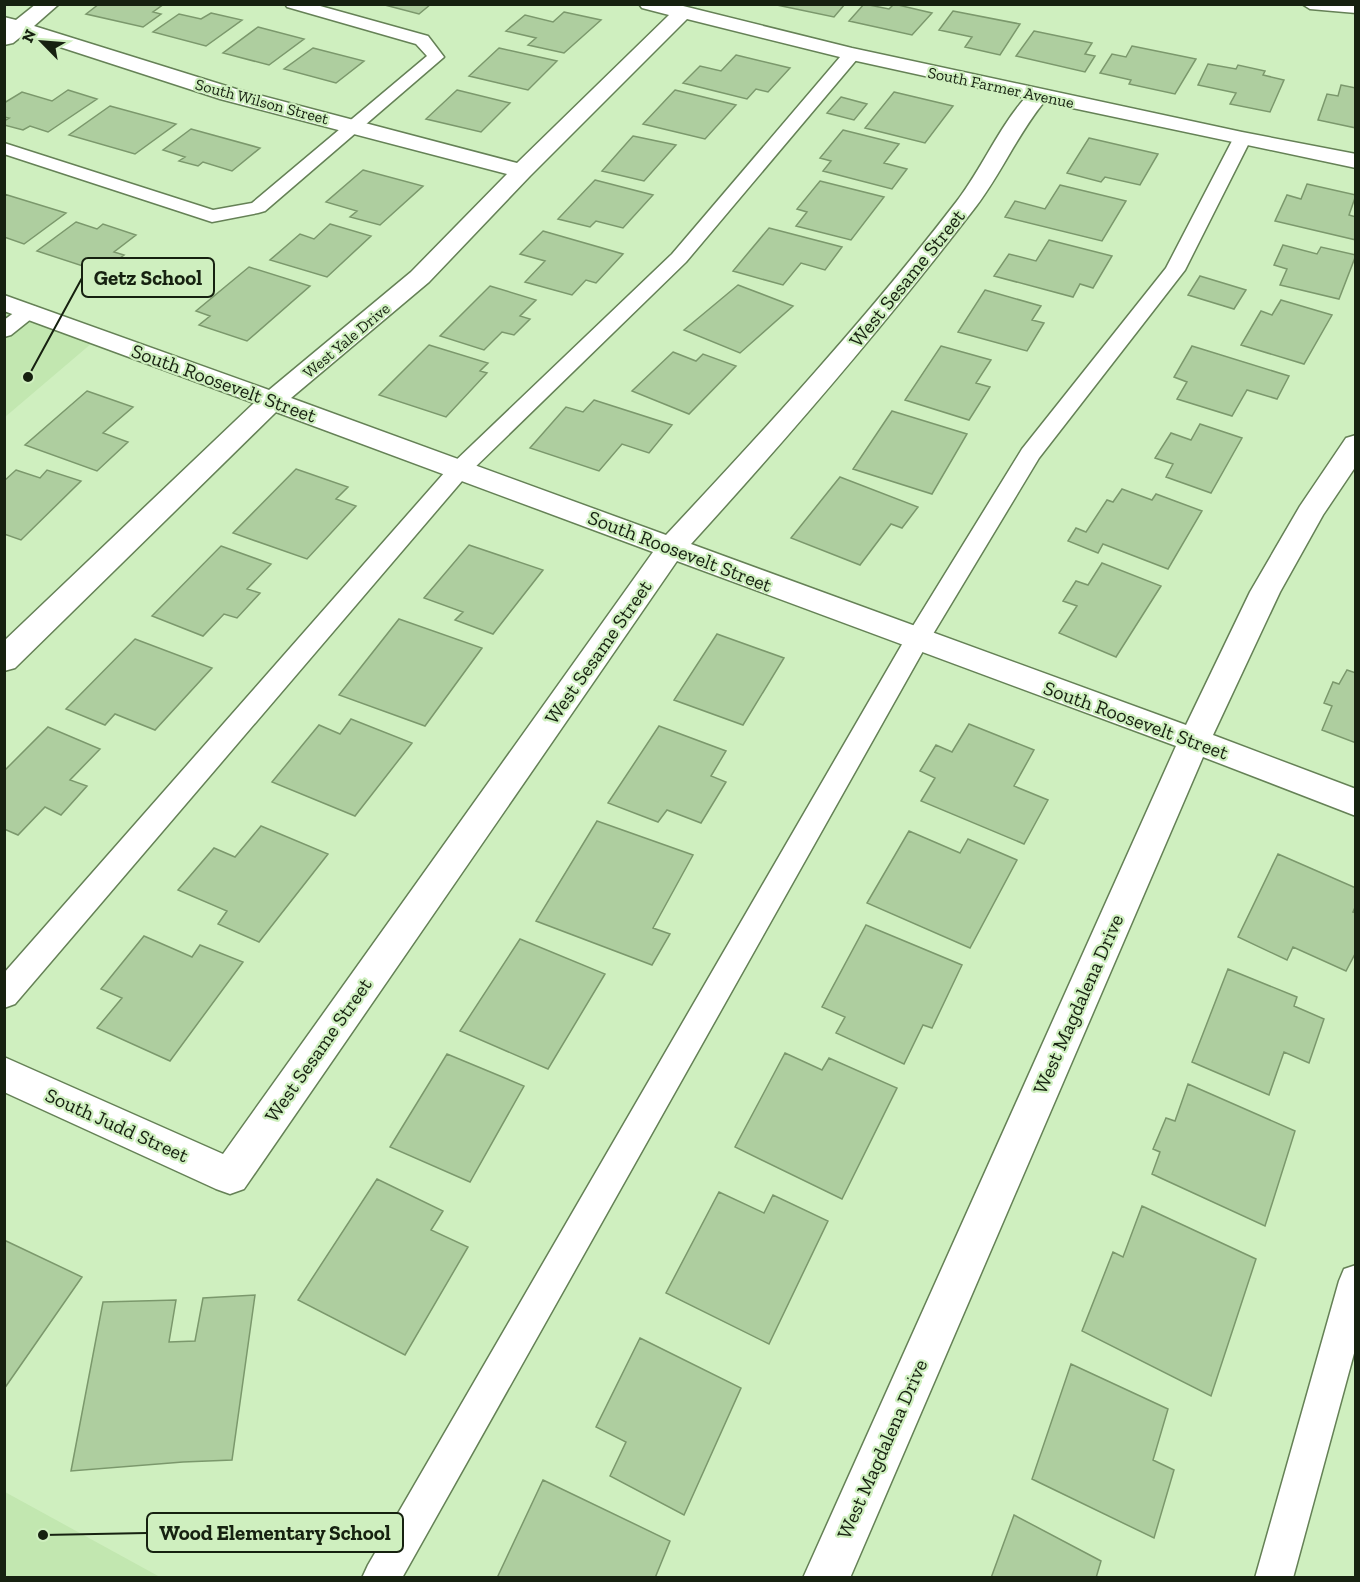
<svg xmlns="http://www.w3.org/2000/svg" width="1360" height="1582" viewBox="0 0 1360 1582" font-family="'Zilla Slab',serif">
<style>
.built{fill:#c2e7b0}
.building{fill:#aece9f;stroke:#7b986c;stroke-width:1.5}
.lines{fill:none;stroke-linecap:round;stroke-linejoin:round}
.lane-casing{stroke:#658156;stroke-width:3}
.street-casing{stroke:#658156;stroke-width:3}
.lane{fill:#fff;fill-rule:evenodd}
.street{fill:#fff;fill-rule:evenodd}
.labels{text-anchor:middle;stroke-width:4.5;stroke-linejoin:round;paint-order:stroke}
.far-street-label{font-size:16px;fill:#162110;stroke:#cfefbf}
.street-label{font-size:20px;fill:#162110;stroke:#cfefbf}
.leader{fill:none;stroke:#162110;stroke-width:2}
.callout-dot{fill:#162110;stroke:#cfefbf;stroke-width:2}
.callout{fill:#cfefbf;stroke:#162110;stroke-width:2}
.callout-label{font-size:21px;text-anchor:middle;font-weight:bold;fill:#162110}
</style>
<rect width="100%" height="100%" fill="#cfefbf"/>
<!-- built -->
<path class="built" d="M4,302L99,337L5,417H4Z
M4,1492H5L160,1577H5Z"/>
<!-- building -->
<path class="building" d="M99,4H164L153,12L161,14L143,27L86,14Z
M381,4H431L419,14Z
M772,4H845L834,17Z
M864,4L889,9L894,4L932,13L912,35L849,21Z
M953,11L1020,24L1000,55L965,47L972,37L939,30Z
M564,12L601,20L564,53L528,45L536,38L506,31L525,15L553,22Z
M211,13L242,20L206,46L153,32L179,14L201,19Z
M258,27L304,39L269,65L223,53Z
M1034,31L1092,43L1085,54L1095,56L1085,72L1016,56Z
M1132,46L1196,59L1175,94L1129,84L1131,80L1100,73L1112,54L1126,57Z
M313,48L364,61L336,83L284,69Z
M499,48L557,61L528,90L469,76Z
M736,55L790,68L768,92L756,89L747,99L683,83L700,66L721,71Z
M1208,64L1236,69L1238,65L1265,71L1263,75L1284,80L1270,112L1230,104L1236,93L1198,85Z
M1341,85L1356,88V128L1318,120L1327,94L1338,96Z
M68,90L97,99L48,132L30,126L23,130L4,125V121L9,118L4,117V103L22,92L52,101Z
M457,90L510,103L481,132L426,119Z
M675,90L736,105L705,139L643,124Z
M894,92L953,106L925,143L865,128Z
M841,97L867,104L854,120L827,113Z
M110,106L176,124L135,154L69,135Z
M191,129L260,148L232,171L203,162L198,166L179,161L185,157L163,150Z
M843,130L899,144L884,163L907,169L892,189L823,171L831,161L820,158Z
M633,136L676,145L644,181L602,171Z
M1089,138L1158,154L1140,185L1105,177L1101,182L1067,173Z
M363,170L423,186L380,225L350,217L357,211L326,202Z
M595,180L653,195L623,228L596,221L590,227L558,219Z
M820,181L884,197L851,240L796,226L807,212L797,209Z
M1307,184L1356,195L1349,215L1356,217V240L1275,221L1287,195L1301,199Z
M1060,185L1126,201L1102,241L1005,217L1015,201L1045,209Z
M4,194L66,213L24,244L4,237Z
M76,222L97,229L103,224L136,235L114,252L124,255L101,272L37,251Z
M330,224L371,236L327,277L270,260L300,234L314,239Z
M769,228L842,247L825,270L801,263L783,285L733,271Z
M543,231L623,254L596,283L586,280L572,295L525,282L545,261L520,254Z
M1049,240L1112,256L1093,288L1080,284L1073,297L994,276L1009,254L1036,261Z
M1283,245L1317,254L1321,247L1356,255L1339,299L1280,285L1287,269L1274,265Z
M249,267L310,286L247,341L199,325L210,316L196,311Z
M1200,276L1246,290L1234,309L1188,295Z
M738,285L793,306L740,353L684,330Z
M490,286L536,300L520,316L530,319L514,335L502,332L484,350L440,336Z
M985,290L1041,306L1032,320L1044,323L1027,351L958,332Z
M1281,300L1332,315L1304,364L1241,345L1261,311L1272,315Z
M429,345L488,363L480,371L487,373L446,417L379,395Z
M941,346L991,360L976,383L990,387L969,420L905,400Z
M1192,346L1289,376L1277,399L1247,390L1232,416L1177,399L1187,382L1174,377Z
M673,352L696,361L703,354L736,366L689,414L632,391Z
M87,391L133,407L103,433L128,442L97,471L25,445Z
M594,400L672,425L649,453L622,444L599,471L530,448L566,407L583,412Z
M892,411L967,434L932,494L853,469Z
M1200,424L1242,438L1211,493L1166,477L1173,464L1155,458L1171,433L1191,440Z
M296,469L348,487L336,499L356,506L307,559L233,533Z
M16,470L40,478L47,470L81,481L21,540L4,534V481Z
M840,477L918,507L902,528L891,524L860,565L791,538Z
M1122,489L1152,500L1156,494L1202,511L1168,569L1103,544L1098,553L1068,541L1076,528L1086,532L1107,500L1113,502Z
M469,545L543,570L493,634L455,620L463,612L424,598Z
M221,546L271,564L247,589L260,593L237,618L224,614L203,636L152,616Z
M1102,563L1161,586L1116,657L1059,633L1077,606L1063,601L1076,581L1088,585Z
M399,619L482,648L425,726L339,695Z
M717,634L784,658L743,725L674,700Z
M135,639L212,668L155,730L115,714L105,725L66,709Z
M1347,670L1356,673V743L1322,730L1332,706L1324,703L1333,682L1339,684Z
M351,719L412,743L355,816L272,782L319,725L340,734Z
M969,724L1034,750L1014,786L1048,800L1024,844L921,801L935,778L920,771L936,745L952,752Z
M659,726L726,751L711,776L726,782L701,823L667,810L658,822L608,803Z
M48,727L100,749L70,780L87,786L61,815L45,807L18,835L4,829V771Z
M597,821L693,855L653,928L670,934L652,965L536,921Z
M261,826L328,854L259,942L218,924L227,911L178,890L214,848L235,857Z
M909,831L960,853L968,839L1017,860L970,948L867,903Z
M1278,854L1356,888V905L1353,912L1356,913V952L1346,971L1293,947L1287,960L1238,937Z
M866,925L962,965L932,1028L923,1025L904,1064L836,1033L845,1017L822,1007Z
M144,936L192,957L200,945L243,962L170,1061L97,1028L122,998L101,989Z
M520,939L605,974L548,1069L460,1031Z
M1228,969L1297,997L1294,1006L1324,1019L1309,1063L1284,1052L1269,1095L1192,1062Z
M785,1053L822,1070L829,1058L897,1088L842,1199L735,1147Z
M447,1054L524,1086L470,1182L390,1147Z
M1188,1084L1295,1131L1265,1226L1152,1174L1160,1152L1153,1149L1166,1118L1175,1121Z
M377,1179L443,1211L431,1230L468,1247L405,1355L298,1300Z
M719,1192L764,1213L773,1195L828,1221L769,1344L666,1293Z
M1142,1206L1256,1259L1211,1396L1082,1331L1113,1252L1123,1257Z
M4,1240L82,1277L4,1389Z
M255,1295L232,1460L183,1462L71,1471L103,1302L176,1300L169,1342L195,1341L203,1298Z
M640,1338L741,1388L684,1515L610,1476L626,1442L596,1427Z
M1071,1364L1168,1409L1153,1460L1174,1470L1154,1538L1032,1479Z
M543,1480L670,1541L655,1578H497Z
M1014,1515L1101,1561L1096,1578H991Z"/>
<g class="lines">
<!-- lane casing -->
<g class="lane-casing">
<path id="lane" d="M285,4H313L428,36L444,57L265,211L258,213L212,222L4,154V143L213,210L252,203L427,56L416,44L287,7Z
M1302,4H1356V13L1310,9Z
M852,49L858,50L860,54L858,58L686,262L468,474L15,1004L4,1008V973L452,464L672,254L846,50Z
M1242,134L1248,135L1251,139L1185,270L1039,458L927,644L402,1578H362L368,1565L908,634L1022,449L1166,268L1233,139L1236,135Z
M29,305L36,307L39,311L36,315L11,335L4,337V320L22,307Z
M1356,1265V1346L1293,1578H1255L1339,1281L1344,1269Z"/>
</g>
<!-- street casing -->
<g class="street-casing">
<path id="street" d="M36,4H59L34,26L236,89L517,163L669,15L642,8L639,4H675L852,48L1242,132L1356,154V168L1044,102C1017,135 1000,176 974,209C884,326 790,435 691,544L1186,725L1250,592L1300,506L1346,438L1356,435V466L1323,515L1280,592L1213,735L1356,789V816L1203,757L850,1578H803L1176,746L677,561L244,1189L230,1194L216,1189L4,1092V1057L223,1154L653,552L276,412L15,668L4,671V641L254,403L4,311V295L269,390L411,272L507,174L220,99L23,35L13,43L4,45V17L16,20ZM687,19L852,60L1025,98C998,129 982,168 957,201C867,318 767,427 666,535L291,398L429,282L530,176Z"/>
</g>
<!-- lane -->
<use href="#lane" class="lane"/>
<!-- street -->
<use href="#street" class="street"/>
</g>
<g class="labels">
<!-- far-street labels -->
<g class="far-street-label">
<text transform="translate(1001 87) rotate(12)" y="6">South Farmer Avenue</text>
<text transform="translate(262 101) rotate(15)" y="6">South Wilson Street</text>
<text transform="translate(346 340) rotate(-40)" y="6">West Yale Drive</text>
</g>
<!-- street labels -->
<g class="street-label">
<text transform="translate(907 278) rotate(-51)" y="7">West Sesame Street</text>
<text transform="translate(224 383) rotate(20)" y="7">South Roosevelt Street</text>
<text transform="translate(680 551) rotate(21)" y="7">South Roosevelt Street</text>
<text transform="translate(598 652) rotate(-55)" y="7">West Sesame Street</text>
<text transform="translate(1136 720) rotate(20)" y="7">South Roosevelt Street</text>
<text transform="translate(1078 1004) rotate(-66)" y="7">West Magdalena Drive</text>
<text transform="translate(318 1050) rotate(-55)" y="7">West Sesame Street</text>
<text transform="translate(117 1125) rotate(24)" y="7">South Judd Street</text>
<text transform="translate(882 1449) rotate(-66)" y="7">West Magdalena Drive</text>
</g>
</g>
<!-- callouts -->
<path class="leader" d="M28 377L82 278M43 1535L147 1533"/>
<g class="callout-dot">
<circle cx="28" cy="377" r="6"/>
<circle cx="43" cy="1535" r="6"/>
</g>
<g class="callout">
<rect x="82" y="258" width="132" height="39" rx="6"/>
<rect x="147" y="1513" width="256" height="39" rx="6"/>
</g>
<g class="callout-label">
<text x="148" y="285">Getz School</text>
<text x="275" y="1540">Wood Elementary School</text>
</g>
<!-- border -->
<rect width="1360" height="1582" fill="none" stroke="#162110" stroke-width="12"/>
<!-- north arrow -->
<g transform="translate(42 42) rotate(295)" stroke="#cfefbf" stroke-width="4.5" paint-order="stroke">
<path d="M0-4.5L10 22L0 15L-10 22Z" fill="#162110"/>
<text y="-9" font-size="16" font-weight="bold" text-anchor="middle" fill="#162110">N</text>
</g>
</svg>
